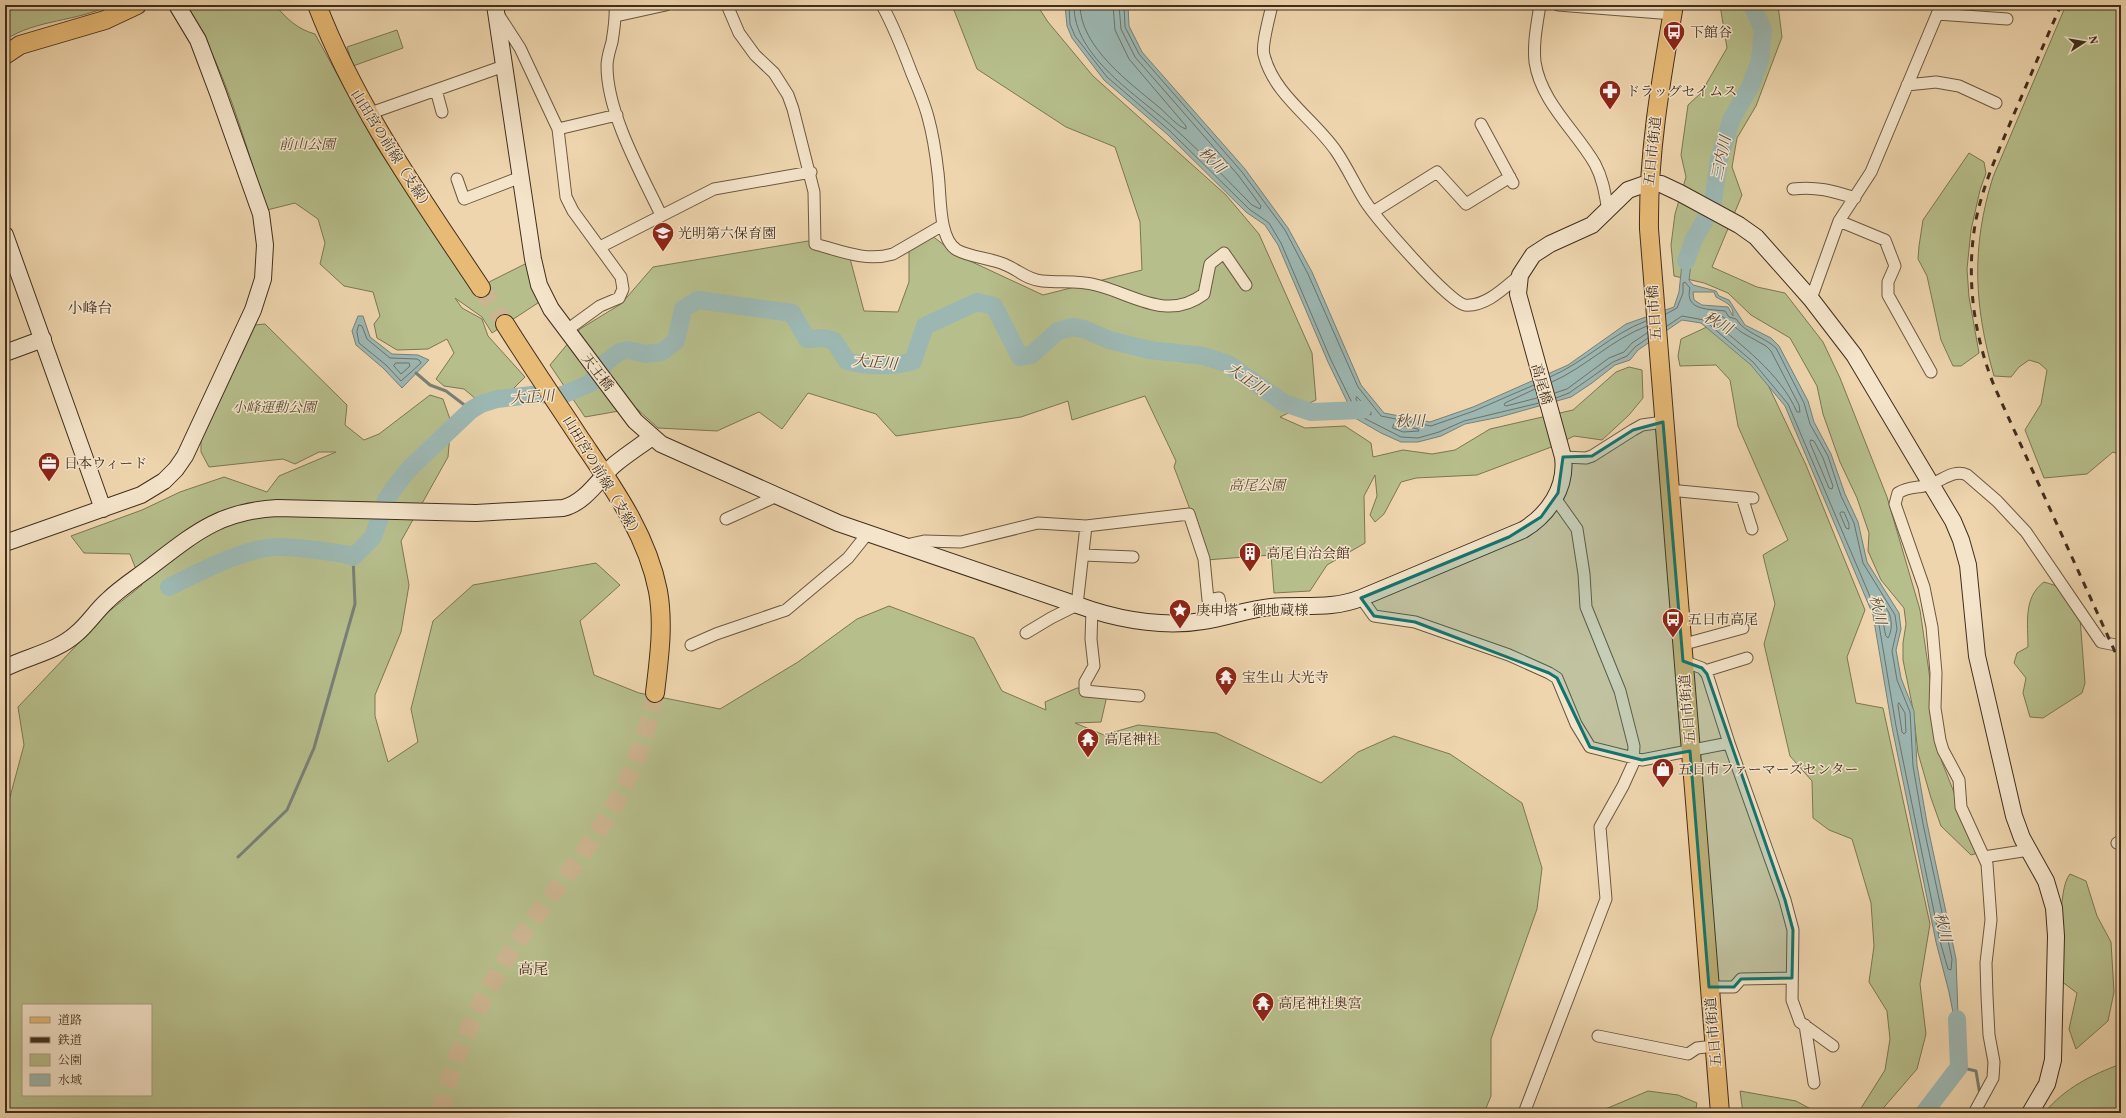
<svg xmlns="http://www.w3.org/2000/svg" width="2126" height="1118" viewBox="0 0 2126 1118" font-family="Vollkorn,'Noto Serif JP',serif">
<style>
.green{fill:#b6be8b;stroke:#7c7654;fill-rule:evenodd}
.water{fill:#9cb7b2;stroke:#788076;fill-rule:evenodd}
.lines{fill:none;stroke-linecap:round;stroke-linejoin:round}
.shore{stroke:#6e7268;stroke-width:1}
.stream{stroke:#788076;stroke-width:3}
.river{stroke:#9cb7b2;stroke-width:18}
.primary-tunnel{stroke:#cbb490;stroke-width:18;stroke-dasharray:18 9;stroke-linecap:butt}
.street-casing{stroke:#6c5841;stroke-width:13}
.secondary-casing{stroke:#412e1d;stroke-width:18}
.primary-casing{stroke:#412e1d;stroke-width:20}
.street{stroke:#f4e4ca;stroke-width:11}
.secondary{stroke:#f4e4ca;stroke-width:16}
.primary{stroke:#e7ba76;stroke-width:18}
.rail{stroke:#412e1d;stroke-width:3;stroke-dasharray:7 7;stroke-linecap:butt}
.marked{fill:#0f766e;fill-opacity:0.2;stroke:#0f766e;stroke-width:3;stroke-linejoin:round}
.labels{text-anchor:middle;stroke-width:3;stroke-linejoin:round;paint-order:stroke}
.poi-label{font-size:14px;fill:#412e1d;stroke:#f4e4ca;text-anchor:start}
.park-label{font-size:14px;font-style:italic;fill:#584b33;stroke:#f4e4ca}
.street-label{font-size:14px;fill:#412e1d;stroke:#f4e4ca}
.water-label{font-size:15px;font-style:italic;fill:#53493b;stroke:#f4e4ca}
.neighbourhood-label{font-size:15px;fill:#412e1d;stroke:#f4e4ca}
</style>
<rect width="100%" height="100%" fill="#eed5ad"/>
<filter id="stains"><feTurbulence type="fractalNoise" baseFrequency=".005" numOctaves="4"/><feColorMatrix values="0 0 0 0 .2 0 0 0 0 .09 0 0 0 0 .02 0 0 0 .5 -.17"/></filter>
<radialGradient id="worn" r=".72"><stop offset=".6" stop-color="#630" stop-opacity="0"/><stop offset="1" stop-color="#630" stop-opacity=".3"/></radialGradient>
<!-- green -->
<path class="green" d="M5,5H110C77,22 36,19 5,40Z
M185,5H275C287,19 297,29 315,34L377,147L474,293L491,281L531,261L544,299L492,333L482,317L455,298L462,308L482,319L488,336L525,377L510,392L476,399L464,389L444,386L436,379L454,353L447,339L428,349L397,350L377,338L374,324L380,316L373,292L344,286L320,264L325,243L318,219L295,203L267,210C244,142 225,64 185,5Z
M952,5H1037L1048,22L1093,76L1226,195L1259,234L1312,353L1316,400L1280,417L1305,428L1345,426L1371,443L1373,457L1403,450L1432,454L1455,450L1490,429L1573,410L1616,372L1629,367L1642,370L1643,398L1629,415L1602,440L1574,436L1554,446L1477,475L1416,478L1401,482L1384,514L1375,522L1370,515L1377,496L1375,475L1364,496L1365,543L1327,565L1310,591L1274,593L1271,555L1206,560L1191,512L1174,467L1176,461L1145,396L1072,420L1068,401L1021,417L896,436L876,414L808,393L782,429L759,412L717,431L658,428L636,408L585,417L550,365L580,329L621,304L653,267L808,241L848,251L864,311L898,312L909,282V249L931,235L957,255L1043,295L1142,270L1140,222L1115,147L1066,127L977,69Z
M1720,5H1778L1782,37L1756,106L1737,138L1732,167L1742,195L1712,267L1757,287L1785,293L1823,342L1840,378L1887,497L1920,610L1942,762L1978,853L1971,855L1941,826L1931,798L1918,753L1913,709L1903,660V643L1906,624L1904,608L1881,580L1868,551L1869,533L1857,498L1840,462L1823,414L1817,386L1790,338L1751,315L1728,293L1704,283L1674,276L1671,245L1675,214L1686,177L1681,155L1688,105L1701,93L1727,48Z
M2066,5H2121V455L2113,452L2087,474L2044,478L2025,430L2041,404L2047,370L2039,363L2029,360L2019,367L2011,377L1994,376C1974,306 1971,247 1993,177Z
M397,30L403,48L353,66L347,47Z
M1969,153L1984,162L1986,173L1980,190L1971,230L1967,269L1969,297L1979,353L1961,366H1953L1941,340L1927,276L1918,259L1919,246L1923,220Z
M265,324L347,405L345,425L364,440L379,434L430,395L443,399L451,422L448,457L401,541L409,585L401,632L375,695V716L388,762L418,742L411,709L433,621L473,585L596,563L620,585L580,621L594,675L639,693L720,709L798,662L857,619L889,606L974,638L1002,691L1046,710L1045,702L1077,688L1108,691L1101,722L1075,723L1104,735L1138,725L1216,733L1321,783L1358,752L1394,736L1450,754L1522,803L1542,868L1537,909L1491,1039V1096L1484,1113H5V803L10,797L24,745L18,707L108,612L142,585L130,554L84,553L71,536L142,510L180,492L224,477L267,492L279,476L336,452H319L295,464L283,459L209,467L201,452V435L254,325ZM23,1005H151V1095H23Z
M1709,326L1760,368L1806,465L1865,610L1847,657L1856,703L1883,708L1930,924L1920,984L1926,1034L1917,1069L1879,1113H1858L1885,1070L1890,1039L1887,1011L1869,982L1874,946L1871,903L1852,839L1829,830L1813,818L1812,781L1790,756L1764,644L1775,604L1763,555L1788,540L1738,426L1730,380L1716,365L1680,366L1678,356L1681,339Z
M2044,582L2057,586L2080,618L2085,683L2082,693L2043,718L2030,717L2023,693L2026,678L2014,663L2017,653L2028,647C2028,624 2023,597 2044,582Z
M2070,874L2086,881L2097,916L2111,942L2114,992L2108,1021L2076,1049L2069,1029L2077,993L2061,981C2061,959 2057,888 2070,874Z
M2121,1064V1113H2044C2065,1088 2091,1075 2121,1064Z
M1648,1091L1678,1095L1697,1103L1695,1113H1596Z
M1740,1091L1796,1101L1818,1113H1743Z"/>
<!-- water -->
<path class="water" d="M1065,5H1128L1129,26L1142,52L1245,169L1288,228L1312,272L1361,385L1384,413L1430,422L1473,407L1568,365L1626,324L1674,307L1679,292L1683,253L1694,239L1689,280L1693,285L1716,291L1719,296L1729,300L1745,325L1771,338L1779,346L1808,401L1814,422L1831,454L1845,494L1858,522L1867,562L1899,613L1901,629L1896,650L1901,678L1914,711L1917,765L1927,823L1956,959L1959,1043L1949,992L1936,942L1892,727L1873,615L1785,406L1751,365L1701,323L1682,320L1638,350L1630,360L1615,365L1592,383L1571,397L1500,417L1465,424L1441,436L1418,442H1401L1381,433L1355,418L1328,362L1278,245L1265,225L1246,212L1167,134L1104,80L1072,38L1067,26ZM1693,292H1714L1716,297C1724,302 1734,304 1733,316L1728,307L1702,305L1694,300Z
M358,316H363L370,337L392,354L418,355L429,360L402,388L383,368L356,345L352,331Z"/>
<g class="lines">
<!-- shore -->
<path class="shore" d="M1069,5L1070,24L1075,36L1107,77L1170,131L1249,209L1269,223L1281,243L1331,360L1358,415L1401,437L1418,438L1439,432L1464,421L1539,403
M1074,5C1073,57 1139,96 1173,127C1200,151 1226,179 1252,205L1260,209L1261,206L1238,175L1135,57L1121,29L1119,5
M1080,5C1080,47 1130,83 1160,108C1167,114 1178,127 1186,129V126L1129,59L1115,30L1113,5
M1124,5L1125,27L1139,54L1242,172L1285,230L1308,274L1358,387L1381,416L1431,426L1474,411L1534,385
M1666,314L1677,308L1683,293V283L1685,282L1690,288C1684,311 1710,309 1725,311L1729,317L1736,319C1746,334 1763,336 1776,348L1804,403L1810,424L1828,456L1841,496L1854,523L1863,563L1895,615L1897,629L1892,651L1897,680L1910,712L1913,766L1923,824L1952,959L1951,970L1948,969L1940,941L1896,726L1877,613L1788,404L1753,362L1704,320L1682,316L1667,326
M1711,315L1722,316L1741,332L1766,346L1771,351L1799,405L1800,412H1797C1780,373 1741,345 1709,318Z
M359,325L362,326L367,339L390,358L417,359L420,361L421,363L401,381L386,365L359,343L357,332Z
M396,363H409L410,366L401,374L394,366Z
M1550,377C1585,362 1611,334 1646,321
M1552,382C1586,367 1612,339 1647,326
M1535,389L1505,403L1504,405L1506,406L1537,398
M1555,393L1567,389L1609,358L1624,352L1632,343L1647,333
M1357,397L1371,412V415L1362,411L1356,399Z
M1556,398L1569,393L1613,362L1627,356L1635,347L1648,338
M1394,424L1418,429L1419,431L1403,432L1393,428Z
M1811,440L1814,441L1823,458L1833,486L1832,489L1829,488L1810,443Z
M1841,512H1844L1849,524V529L1846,528L1840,514Z
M1880,604C1892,607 1894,629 1888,638L1886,636Z
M1899,703L1905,713L1906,732L1904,734L1902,732L1898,705Z"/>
<!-- stream -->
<path class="stream" d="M416,373L430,385L446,391L471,410
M238,857L287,810L314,748L355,604L353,557
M1959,1067L1976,1071L1980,1095"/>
<!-- river -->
<path class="river" d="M1686,261L1694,239L1710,211L1713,202L1719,160L1731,120L1750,87L1760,60L1763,30L1752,5
M169,587C198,573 246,547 278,547C300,547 323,551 345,554L353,557L373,537L386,500L394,488L409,469L471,410L481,404L497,399L540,394L560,396L591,383L605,363L619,352L628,350L646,354L662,352L676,341L683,309L698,300L792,313L807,339L825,338L834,341L847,361C866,367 894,367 913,361L925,326L977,302L994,306L1020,357L1031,355L1058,331L1072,327L1084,329L1109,340L1149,350L1204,356L1228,364L1284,403L1311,412L1362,410
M1924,1113L1959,1067L1957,1019"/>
<!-- primary-tunnel -->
<path class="primary-tunnel" d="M481,288L505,324
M440,1113C455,1048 486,986 525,931C584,850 636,796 655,693"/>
<!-- street casing -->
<g class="street-casing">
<path id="street" d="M615,5C616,18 614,29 612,42C610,49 607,58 607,66C607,113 641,173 661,215
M727,5L739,33L755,55L774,73L788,95L793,109L814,192L815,244C841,251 866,262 893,254L943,225
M882,5C894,27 903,50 912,74C918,88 924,102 928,117C933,135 936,155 938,173C941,194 938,239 957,250C972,258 991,258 1006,265C1018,270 1028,280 1042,281C1060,283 1078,280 1096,285C1133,294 1167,322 1204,294L1210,264L1224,253L1246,285
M1272,5C1270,15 1261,46 1264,55C1274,95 1314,119 1336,151C1347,167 1355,185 1365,201C1376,218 1449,303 1465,305C1486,307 1505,287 1520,275
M1540,5C1537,24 1533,43 1535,62C1541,102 1576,131 1595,164C1603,179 1605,194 1608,211
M1558,5L1673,14
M498,14L520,48L558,129L566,197L573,211L621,277L623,289L619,298L600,306L567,330
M1937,14L2007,19
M616,16L666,5
M1907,85L1936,82L1959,86L1996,103
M436,90L442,112
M368,114L504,66
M1481,124L1513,183
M558,129L617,115
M457,179L464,199L521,177
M1793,189C1816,186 1833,191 1855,198
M1373,212L1437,172L1466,204L1510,177
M1839,221L1885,240L1895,266L1888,282V295L1931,372
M600,247L714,189L811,172
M1811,299L1839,221L1871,172L1941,5
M1563,457L1586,458L1592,456L1633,430L1642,425L1663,422
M1669,490L1753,498
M1742,497L1752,529
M726,519L777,496
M906,545L924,541L961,542L1038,523L1086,526L1189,514L1204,559L1208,600L1219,598L1223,617
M1083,555L1133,557
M1361,598L1374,616L1415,622L1509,655L1549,673L1557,678L1576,724L1590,747L1642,760L1729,743
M1092,610L1091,639L1094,666L1085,682V691L1139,696
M1026,633L1051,618L1077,605L1086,526
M691,645L716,634L786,610L848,558L868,533
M1681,645L1743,628
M1683,661L1702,668L1707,674L1729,743L1785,900L1793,930L1792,1000L1800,1022L1833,1046
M1705,671L1747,658
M2117,843L2121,841
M1984,857L2029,850
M1709,987H1734L1741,979L1792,978
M1805,1025L1814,1083
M1598,1036L1688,1054L1697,1048L1714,1046
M1524,1113L1606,899L1600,827L1623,786L1633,764L1634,746L1620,691L1586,607L1584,574L1577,529L1555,498
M1974,1113L1993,1078L1994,1062L1989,1035L1987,996L1986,963L1991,920L1987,864L1961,807L1959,780L1943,750L1940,740L1935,708L1936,673L1932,627L1924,587L1895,504L1898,493C1910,485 1919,489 1931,484C1943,480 1954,469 1967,475L1997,501L2026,532L2101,642L2121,646"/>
</g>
<!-- secondary casing -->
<g class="secondary-casing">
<path id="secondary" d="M495,5L533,259L539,285L551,309L635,421L661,444L838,523L1092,610C1126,621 1167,627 1203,621C1226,618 1248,609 1271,607C1302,604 1331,610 1361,598L1523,530C1548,515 1567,488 1563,457L1518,294L1520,275L1533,255L1550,244L1592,225L1628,190L1648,183L1661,184L1680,193L1739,225L1756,237L1811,299L1854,355L1953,521L1961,540L1968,565L1977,656L2014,816L2022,838L2046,881L2054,908L2056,936L2053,1060L2047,1084L2030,1113
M5,235L103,509
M5,353L43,339
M5,543L141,495L164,481L176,469L185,456L253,310L263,279L265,245L261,214L218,93L198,40L177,5
M5,668C28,656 56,652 76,634C88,624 96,611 107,601C121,587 138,577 153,565C196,532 221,511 277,508L476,513L563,508C585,503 599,479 614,465C626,455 640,446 652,437"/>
</g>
<!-- primary casing -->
<g class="primary-casing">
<path id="primary" d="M317,5C357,109 420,196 481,288
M1674,5C1661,80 1648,152 1649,229L1720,1113
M5,55L20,45L105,20L137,5
M505,324C530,364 557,403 583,443C614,489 647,535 658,591C664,625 659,659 655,693"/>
</g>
<!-- street -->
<use href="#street" class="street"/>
<!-- secondary -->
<use href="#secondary" class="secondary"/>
<!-- primary -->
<use href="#primary" class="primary"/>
<!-- rail -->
<path class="rail" d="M2061,5C2045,41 2030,77 2014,114C1999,150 1982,186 1975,225C1966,280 1974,337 1995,388L2121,665"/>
</g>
<!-- marked area -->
<path class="marked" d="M1663,422L1683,661L1702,668L1707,674L1785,900L1793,930L1792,978L1741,979L1734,987H1709L1690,751L1642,760L1590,747L1557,678L1549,673L1415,622L1374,616L1361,598L1509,537L1541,517L1558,493L1563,457L1592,456L1633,430Z"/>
<!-- icons -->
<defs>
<g id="bus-pin" transform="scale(1.15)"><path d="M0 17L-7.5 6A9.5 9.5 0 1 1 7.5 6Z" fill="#8f2418" stroke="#f4e4ca"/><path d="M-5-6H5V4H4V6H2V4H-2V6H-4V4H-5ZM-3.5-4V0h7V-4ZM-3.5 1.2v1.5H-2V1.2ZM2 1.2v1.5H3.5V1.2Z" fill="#fff"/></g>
<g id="pharmacy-pin" transform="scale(1.15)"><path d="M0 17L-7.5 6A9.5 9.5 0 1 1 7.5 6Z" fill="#8f2418" stroke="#f4e4ca"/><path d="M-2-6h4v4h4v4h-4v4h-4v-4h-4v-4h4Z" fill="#fff"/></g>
<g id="school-pin" transform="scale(1.15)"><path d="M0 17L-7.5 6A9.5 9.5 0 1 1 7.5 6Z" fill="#8f2418" stroke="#f4e4ca"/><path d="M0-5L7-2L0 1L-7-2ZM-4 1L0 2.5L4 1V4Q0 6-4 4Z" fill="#fff"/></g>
<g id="office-pin" transform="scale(1.15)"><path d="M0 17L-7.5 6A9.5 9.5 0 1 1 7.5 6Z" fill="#8f2418" stroke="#f4e4ca"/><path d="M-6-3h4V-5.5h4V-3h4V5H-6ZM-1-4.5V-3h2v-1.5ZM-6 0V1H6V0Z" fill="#fff"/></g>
<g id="building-pin" transform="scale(1.15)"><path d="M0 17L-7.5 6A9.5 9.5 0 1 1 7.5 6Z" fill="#8f2418" stroke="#f4e4ca"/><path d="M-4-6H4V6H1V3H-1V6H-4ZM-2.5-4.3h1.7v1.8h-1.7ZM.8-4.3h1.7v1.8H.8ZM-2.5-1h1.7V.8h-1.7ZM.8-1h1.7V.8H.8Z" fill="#fff"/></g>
<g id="sight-pin" transform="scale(1.15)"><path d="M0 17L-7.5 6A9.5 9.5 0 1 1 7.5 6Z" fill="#8f2418" stroke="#f4e4ca"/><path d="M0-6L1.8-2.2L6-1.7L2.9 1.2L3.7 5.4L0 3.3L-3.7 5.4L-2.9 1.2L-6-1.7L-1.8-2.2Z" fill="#fff"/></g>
<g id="temple-pin" transform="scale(1.15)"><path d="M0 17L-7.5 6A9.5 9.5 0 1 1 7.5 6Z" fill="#8f2418" stroke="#f4e4ca"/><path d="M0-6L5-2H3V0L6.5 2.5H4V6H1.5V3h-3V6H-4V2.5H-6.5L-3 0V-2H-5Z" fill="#fff"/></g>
<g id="shop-pin" transform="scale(1.15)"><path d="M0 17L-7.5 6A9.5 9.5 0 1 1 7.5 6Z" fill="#8f2418" stroke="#f4e4ca"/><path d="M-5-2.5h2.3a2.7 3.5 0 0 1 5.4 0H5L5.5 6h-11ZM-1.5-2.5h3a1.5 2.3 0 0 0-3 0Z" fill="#fff"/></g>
</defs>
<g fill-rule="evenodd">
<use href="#bus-pin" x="1674" y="32"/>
<use href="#pharmacy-pin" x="1610" y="91"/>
<use href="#school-pin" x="663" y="233"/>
<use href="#office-pin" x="49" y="463"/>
<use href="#building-pin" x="1250" y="553"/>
<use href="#sight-pin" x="1180" y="610"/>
<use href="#bus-pin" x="1673" y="619"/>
<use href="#temple-pin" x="1226" y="677"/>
<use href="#temple-pin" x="1088" y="739"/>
<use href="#shop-pin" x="1663" y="769"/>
<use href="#temple-pin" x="1263" y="1003"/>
</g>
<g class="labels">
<!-- poi labels -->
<g class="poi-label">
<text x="1690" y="37">下館谷</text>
<text x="1626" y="96">ドラッグセイムス</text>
<text x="678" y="238">光明第六保育園</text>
<text x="64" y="468">日本ウィード</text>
<text x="1266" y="558">高尾自治会館</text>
<text x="1196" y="615">庚申塔・御地蔵様</text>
<text x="1688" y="624">五日市高尾</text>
<text x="1242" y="682">宝生山 大光寺</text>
<text x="1104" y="744">高尾神社</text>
<text x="1678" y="774">五日市ファーマーズセンター</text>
<text x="1278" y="1008">高尾神社奥宮</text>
</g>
<!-- park labels -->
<g class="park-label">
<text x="307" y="149">前山公園</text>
<text x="274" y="412">小峰運動公園</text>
<text x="1257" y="490">高尾公園</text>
</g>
<!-- street labels -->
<g class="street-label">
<text transform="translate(392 150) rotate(58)" y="5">山田宮の前線（支線）</text>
<text transform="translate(1652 151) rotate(-84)" y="5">五日市街道</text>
<text transform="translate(1654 313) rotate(-94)" y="5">五日市橋</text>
<text transform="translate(598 372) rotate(53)" y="5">天王橋</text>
<text transform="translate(1542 384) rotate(74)" y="5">高尾橋</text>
<text transform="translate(603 477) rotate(59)" y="5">山田宮の前線（支線）</text>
<text transform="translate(1687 709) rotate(-95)" y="5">五日市街道</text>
<text transform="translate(1713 1032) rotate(-95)" y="5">五日市街道</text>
</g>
<!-- water labels -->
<g class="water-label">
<text transform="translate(1721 158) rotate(-78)" y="5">三内川</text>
<text transform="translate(1212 160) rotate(45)" y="5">秋川</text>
<text transform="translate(1718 323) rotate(29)" y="5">秋川</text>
<text transform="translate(875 362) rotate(5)" y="5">大正川</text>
<text transform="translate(1247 379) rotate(34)" y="5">大正川</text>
<text transform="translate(532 397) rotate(-4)" y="5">大正川</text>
<text transform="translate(1410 421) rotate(-1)" y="5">秋川</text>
<text transform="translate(1878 610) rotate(77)" y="5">秋川</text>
<text transform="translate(1943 927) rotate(76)" y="5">秋川</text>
</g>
<!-- neighbourhood labels -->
<g class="neighbourhood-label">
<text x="90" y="313">小峰台</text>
<text x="533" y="974">高尾</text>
</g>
</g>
<!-- margin -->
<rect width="2126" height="1118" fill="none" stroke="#eed5ad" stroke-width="20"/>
<rect x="6" y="6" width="2114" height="1106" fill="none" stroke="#412e1d" stroke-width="2"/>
<rect x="10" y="10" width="2106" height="1098" fill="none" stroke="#412e1d"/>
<!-- legend -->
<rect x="22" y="1004" width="130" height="92" fill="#f4e4ca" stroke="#ac9b85"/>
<rect x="30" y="1017" width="20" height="6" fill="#e7ba76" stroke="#ac9b85"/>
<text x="58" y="1024" font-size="12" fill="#412e1d">道路</text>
<rect x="30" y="1037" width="20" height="6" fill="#412e1d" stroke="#ac9b85"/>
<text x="58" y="1044" font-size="12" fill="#412e1d">鉄道</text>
<rect x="30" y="1054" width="20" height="12" fill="#b6be8b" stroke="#ac9b85"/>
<text x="58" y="1064" font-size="12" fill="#412e1d">公園</text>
<rect x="30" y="1074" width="20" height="12" fill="#9cb7b2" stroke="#ac9b85"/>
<text x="58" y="1084" font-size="12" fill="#412e1d">水域</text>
<!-- north arrow -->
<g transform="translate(2084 42) rotate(78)" stroke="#f4e4ca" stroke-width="3" paint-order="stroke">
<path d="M0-3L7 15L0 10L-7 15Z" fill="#412e1d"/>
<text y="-6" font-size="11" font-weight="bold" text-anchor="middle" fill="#412e1d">N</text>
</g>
<rect width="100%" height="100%" filter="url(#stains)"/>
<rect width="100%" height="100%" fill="url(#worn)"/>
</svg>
